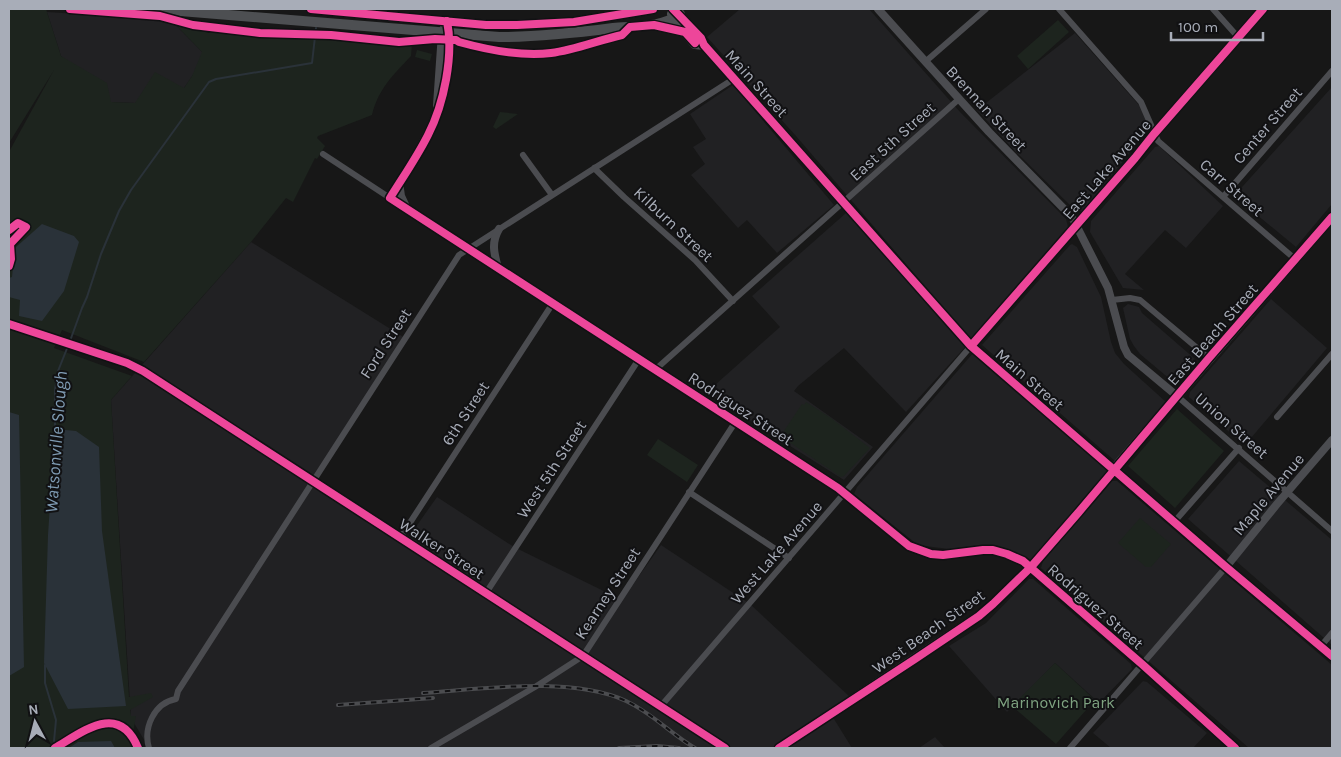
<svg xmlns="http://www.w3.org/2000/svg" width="1341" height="757" viewBox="0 0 1341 757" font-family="Karla,sans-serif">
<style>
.built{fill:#212123}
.green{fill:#1d241e}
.water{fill:#2a3239}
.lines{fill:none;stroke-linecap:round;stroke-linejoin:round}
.stream{stroke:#2a3239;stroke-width:2}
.minor{stroke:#4b4c50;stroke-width:6}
.tertiary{stroke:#4b4c50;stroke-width:8}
.secondary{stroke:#4a4a4e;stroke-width:9}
.primary{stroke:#4d4f52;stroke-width:10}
.rail-casing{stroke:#4b4c4f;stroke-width:4}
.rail{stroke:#111113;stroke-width:2;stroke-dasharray:5.5;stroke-linecap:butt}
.cycleway-casing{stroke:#111113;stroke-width:11}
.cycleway{stroke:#ed469a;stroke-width:8}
.labels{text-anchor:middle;stroke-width:4;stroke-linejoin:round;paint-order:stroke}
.street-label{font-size:16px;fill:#a8adb8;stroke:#111113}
.park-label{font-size:16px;fill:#7fa381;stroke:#111113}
.water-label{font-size:18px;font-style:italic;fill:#7f9bb3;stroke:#111113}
</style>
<rect width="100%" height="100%" fill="#171717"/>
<!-- built -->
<path class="built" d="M740,9H869L960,112L1066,219L1068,227L974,343L796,136L707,37Z
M47,12L171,20L206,56L184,88L135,103L110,102L61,56Z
M1075,33L1145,112L1148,130L1083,211H1076L1015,151L977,110Z
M733,85L834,205L777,253L747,220L738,228L691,175L705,164L693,147L706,139L690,114Z
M1332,87V204L1296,247L1234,196Z
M1159,146L1223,206L1186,248L1165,230L1125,274L1144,290L1123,288L1090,232L1091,221L1155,147Z
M846,213L902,272L967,345L906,412L844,348L798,386L794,391L873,447L844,480L706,393L780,327L752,296Z
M251,242L405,338L316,478L408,538L437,497L514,547L622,600L661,545L750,604L850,697L829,711L852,748H149L131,718L111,400Z
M1072,244L1077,247L1101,297L1111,342L1115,353L1124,364L1166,402L1115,461L982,345L1070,245Z
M1271,299L1327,348L1251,438L1242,443L1189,397L1190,392Z
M1128,304L1139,307L1142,313L1195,359L1176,381L1171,380L1140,354L1134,346L1130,339L1123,308Z
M974,352L1112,469L1032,564L1016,553L994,546L956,550L918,545L854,494L857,487Z
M1239,461L1332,540V645L1188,519Z
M1111,481H1117L1332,665V748H1249L1041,568L1043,561Z
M1029,579H1033L1131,664L1132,669L1099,703L1055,663L1007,712L949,646L986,623Z
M1143,681L1147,682L1207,733L1193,748H1111L1093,733Z
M935,737L945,748H919Z"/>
<!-- green -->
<path class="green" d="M9,9H46L61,56L107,83L111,102L135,103L155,72L184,88L192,76L202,52L171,20L209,33L210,31L412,44L411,56C394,74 378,89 372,115L318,136L317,138L325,146L317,159L315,158L293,202L286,198L251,242L144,362L62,330L54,348L132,376L111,400L129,697L151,693L153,697L130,710L131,716H136L133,733L135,748H9V160L10,150L54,70L9,143Z
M1058,20L1069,32L1028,69L1017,56Z
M417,50L432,54L430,61L415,57Z
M500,112L518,114L496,129L493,127Z
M806,402L831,418L870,448L844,476L841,477L786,440L784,431L802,404L804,405Z
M1177,409L1224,451L1175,508L1128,466Z
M658,439L698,465L687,482L647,455Z
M1140,518L1171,544L1151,567H1146L1118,543Z
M1055,663L1095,700L1056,744L1012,706Z"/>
<!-- water -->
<path class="water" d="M42,224L74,236L79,242L64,291L42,321L19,316L20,300L9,297V278L12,277L15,248Z
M9,412L19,415L24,667L9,676Z
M55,429L76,431L99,447L102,531L126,706L68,709L44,663L48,535Z
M111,741L115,748H69L78,742Z"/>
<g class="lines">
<!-- stream -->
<path class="stream" d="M70,341L82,308L87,297L101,254L119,211L131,190L209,82L216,79L312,63L316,28
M55,431V390L58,371L68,346
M45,665V683L56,720L54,741"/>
<!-- minor -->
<path class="minor" d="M1059,9L1141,102L1158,141L1295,259
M1213,9L1238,37
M925,62L986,9
M323,154L390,198
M523,155L552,195
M594,168L624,197L695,260L733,301
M1223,197L1332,71
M1112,300L1130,298L1140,300L1209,358
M656,369L959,99
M1177,396L1332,531
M1277,417L1332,354
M689,492L789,558
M1175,521L1239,448
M400,538L553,303
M486,593L639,359
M1321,646L1332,633
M661,706L971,346
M149,748C143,728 154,703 176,699L178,691L459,255L735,78
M431,748L535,687L583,656L736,421
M1070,748L1226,567"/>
<!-- tertiary -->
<path class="tertiary" d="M878,9L989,132L1072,217L1108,288L1124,347L1128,355L1177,396
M448,28C450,38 449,49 448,59C445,115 417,152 390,198L838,488L909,546L931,554L943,555L983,550H993L1007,554L1023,561L1143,665L1235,748
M437,105L442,33L444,27
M399,182L401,196L407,209
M498,268C494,253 491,243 499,229
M1226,567L1277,504L1332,440"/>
<!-- secondary -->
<path class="secondary" d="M9,324L127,363L143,371L725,748
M779,748L987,610L1031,567L1078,513L1114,469"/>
<!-- primary -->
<path class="primary" d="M156,9L499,37C538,37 575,33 613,28C635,26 662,28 680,14
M311,9L486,25H517L574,22L653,9
M673,9L701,38L704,45L971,346L1226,567L1332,656
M672,14L674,19L695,44L704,45
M655,25L685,32
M971,346L1135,158L1154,134L1263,9
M1114,469L1332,217"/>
<!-- rail casing -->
<g class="rail-casing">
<path id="rail" d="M423,693C482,689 572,676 626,701C652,713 671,734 695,748
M338,705L433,698
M619,748L657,746L679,748"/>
</g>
<!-- rail -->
<use href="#rail" class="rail"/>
<!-- cycleway casing -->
<g class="cycleway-casing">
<path id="cycleway" d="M70,9L160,16L193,25L260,33L331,35L399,42L435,39L456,40L459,42C488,50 521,57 551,53C575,50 599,40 622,35L630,27L654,25L685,32L695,43
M311,9L486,25H517L574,22L653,9
M673,9L701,38L704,45L971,346L1226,567L1332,656
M447,21C454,55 444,104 428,135C417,157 403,177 390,198L838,488L909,546L931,554L943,555L983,550H993L1007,554L1023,561L1143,665L1235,748
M9,230L18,223L26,227L10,244L11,259L9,266
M9,324L127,363L143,371L725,748
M971,346L1135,158L1154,134L1263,9
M55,748C84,731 119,702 138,748
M779,748L915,659L979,616L993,604L1031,567L1078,513L1209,358L1332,217"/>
</g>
<!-- cycleway -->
<use href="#cycleway" class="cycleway"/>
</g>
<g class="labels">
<!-- street labels -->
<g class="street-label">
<text transform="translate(757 83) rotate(48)" y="6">Main Street</text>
<text transform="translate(987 108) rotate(47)" y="6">Brennan Street</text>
<text transform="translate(1267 125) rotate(-49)" y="6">Center Street</text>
<text transform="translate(892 141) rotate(-42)" y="6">East 5th Street</text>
<text transform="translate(1106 169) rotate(-49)" y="6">East Lake Avenue</text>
<text transform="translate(1232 187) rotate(41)" y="6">Carr Street</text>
<text transform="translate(674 224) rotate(43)" y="6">Kilburn Street</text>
<text transform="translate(1212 334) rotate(-49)" y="6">East Beach Street</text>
<text transform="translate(385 343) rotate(-57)" y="6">Ford Street</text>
<text transform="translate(1030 379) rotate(41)" y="6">Main Street</text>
<text transform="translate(741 408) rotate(33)" y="6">Rodriguez Street</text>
<text transform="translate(465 413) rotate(-57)" y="6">6th Street</text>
<text transform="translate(1232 425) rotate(41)" y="6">Union Street</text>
<text transform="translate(551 469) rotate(-57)" y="6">West 5th Street</text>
<text transform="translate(1268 494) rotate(-50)" y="6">Maple Avenue</text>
<text transform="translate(442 548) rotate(33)" y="6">Walker Street</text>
<text transform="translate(776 552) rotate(-49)" y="6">West Lake Avenue</text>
<text transform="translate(607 593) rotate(-57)" y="6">Kearney Street</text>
<text transform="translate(1096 606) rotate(41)" y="6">Rodriguez Street</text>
<text transform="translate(928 631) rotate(-35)" y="6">West Beach Street</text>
</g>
<!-- park labels -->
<g class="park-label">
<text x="1056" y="708">Marinovich Park</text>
</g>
<!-- water labels -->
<g class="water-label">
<text transform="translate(56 442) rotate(-86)" y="6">Watsonville Slough</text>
</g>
</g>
<!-- border -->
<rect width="1341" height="757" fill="none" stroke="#a8adb8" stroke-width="20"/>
<!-- north arrow -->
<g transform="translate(35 722) rotate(353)" stroke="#111113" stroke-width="4" paint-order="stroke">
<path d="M0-4L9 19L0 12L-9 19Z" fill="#a8adb8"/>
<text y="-8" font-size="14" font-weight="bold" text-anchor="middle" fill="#a8adb8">N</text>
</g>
<!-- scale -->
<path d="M1171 32v8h92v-8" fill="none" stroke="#a8adb8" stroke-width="2.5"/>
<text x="1178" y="32" font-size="15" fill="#a8adb8" stroke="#111113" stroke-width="4" paint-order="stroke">100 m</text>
</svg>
